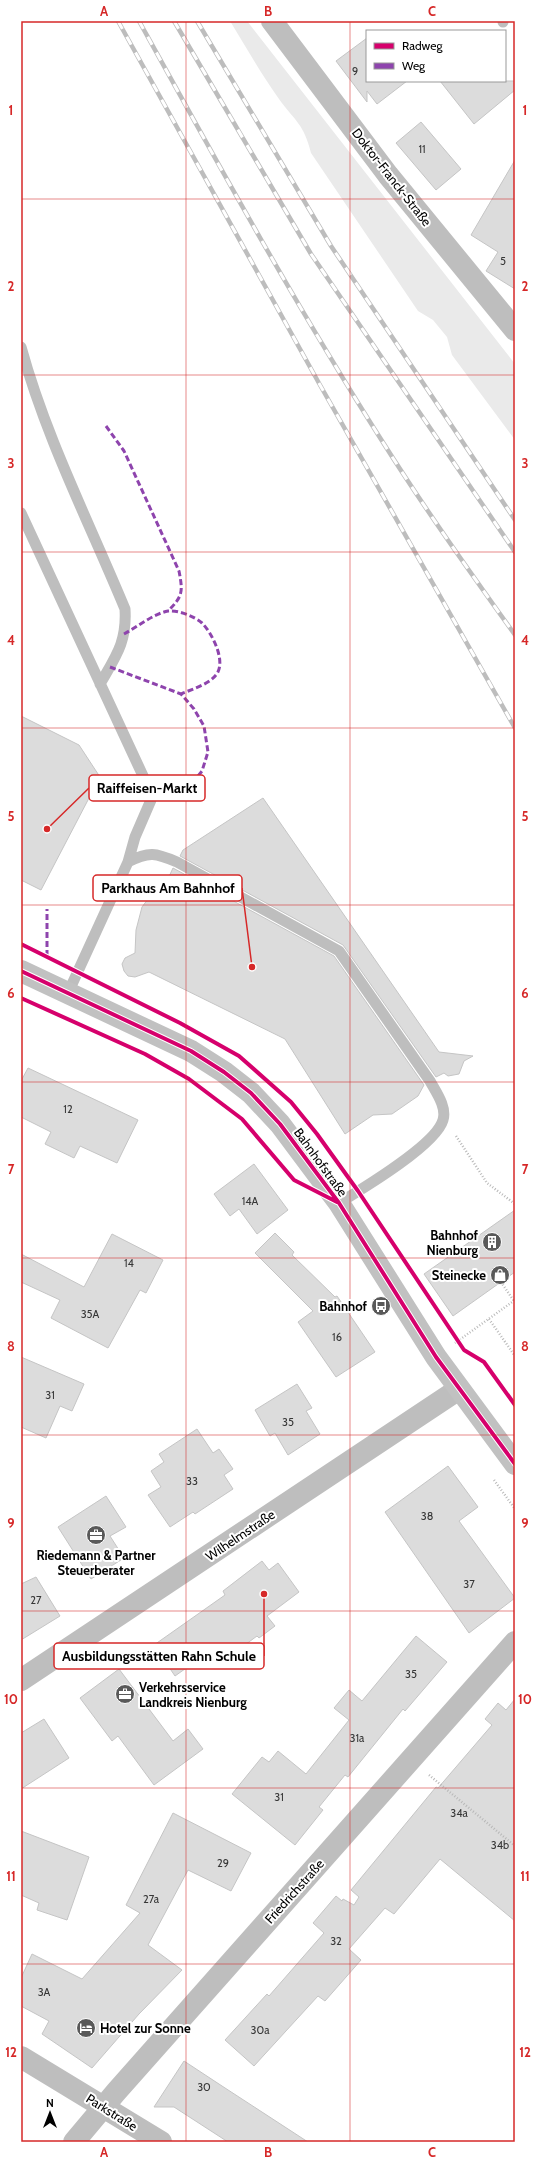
<svg xmlns="http://www.w3.org/2000/svg" width="536" height="2163" viewBox="0 0 536 2163" font-family="Cabin,sans-serif">
<style>
.green{fill:#eaeaea}
.building{fill:#dcdcdc;stroke:#c5c5c5}
.lines{fill:none;stroke-linecap:round;stroke-linejoin:round}
.path{stroke:#b8b8b8;stroke-width:2.5;stroke-dasharray:1 2;stroke-linecap:butt}
.service{stroke:#bebebe;stroke-width:11}
.minor{stroke:#bebebe;stroke-width:22}
.secondary{stroke:#c1c1c1;stroke-width:22}
.rail-casing{stroke:#bdbdbd;stroke-width:4.5}
.rail{stroke:#fff;stroke-width:3;stroke-dasharray:9;stroke-linecap:butt}
.quiet{stroke:#8e44ad;stroke-width:3;stroke-dasharray:6 3;stroke-linecap:butt}
.cycleway-casing{stroke:#fff;stroke-width:6}
.cycleway{stroke:#d6006c;stroke-width:4}
.grid{fill:none;stroke:#d62828;stroke-width:1;stroke-opacity:0.55}
.labels{text-anchor:middle;stroke-width:4;stroke-linejoin:round;paint-order:stroke}
.number-label{font-size:11px;fill:#373737}
.street-label{font-size:13px;fill:#000;stroke:#fff}
.poi-label{font-size:13px;font-weight:bold;fill:#000;stroke:#fff;text-anchor:end}
.leader{fill:none;stroke:#d62828;stroke-width:1.5}
.callout-dot{fill:#d62828;stroke:#fff;stroke-width:1.5}
.callout{fill:#fff;stroke:#d62828;stroke-width:1.5}
.callout-label{font-size:14px;text-anchor:middle;font-weight:bold;fill:#000}
.neatline{fill:none;stroke:#d62828;stroke-width:1.5}
.grid-label{font-size:13px;text-anchor:middle;font-weight:bold;fill:#d62828}
</style>
<rect width="100%" height="100%" fill="#fff"/>
<!-- green -->
<path class="green" d="M230,21H247L515,364V440L452,355L447,337L433,320L418,311L311,153C304,124 295,121 279,99C261,74 246,47 230,21Z"/>
<!-- building -->
<path class="building" d="M367,38V81H407L377,104L367,91V102L336,61Z
M440,81H515V90L474,124Z
M421,122L461,169L436,190L396,143Z
M515,160V289L486,271L498,252L471,235Z
M21,716L79,745L100,777L41,890L21,880Z
M263,798L439,1052L473,1056L464,1061L459,1074L448,1076L444,1073L436,1077L343,945L180,856L183,850Z
M173,868L334,956L424,1085L418,1096L392,1114L373,1115L345,1134L285,1039L149,972L135,977L128,976L124,971L122,964L125,958L135,953L136,930L142,907L154,891L166,883Z
M28,1068L138,1120L117,1163L80,1146L74,1158L45,1144L51,1132L21,1117V1081Z
M254,1164L288,1210L257,1234L239,1209L230,1216L214,1194Z
M515,1210V1272L453,1316L424,1274Z
M275,1233L294,1252L292,1255L335,1297L337,1296L375,1352L336,1377L298,1322L313,1311L255,1253Z
M112,1234L163,1260L146,1293L140,1290L108,1348L51,1318L60,1300L21,1282V1254L84,1287Z
M21,1357L84,1384L72,1411L60,1406L46,1438L21,1427Z
M297,1384L312,1408L306,1411L320,1434L288,1455L275,1433L270,1436L255,1410Z
M197,1429L213,1453L219,1449L233,1469L224,1475L233,1489L195,1514L193,1512L170,1527L148,1495L161,1487L151,1471L164,1462L159,1454Z
M448,1466L478,1507L459,1521L515,1598L469,1633L385,1512Z
M106,1496L126,1527L110,1536L124,1558L91,1579L58,1527Z
M262,1561L269,1570L278,1563L299,1592L267,1616L275,1626L259,1638L257,1636L215,1667L206,1654L175,1676L154,1645L225,1595L223,1591Z
M36,1577L60,1616L21,1640V1584Z
M416,1636L447,1662L405,1711L403,1709L348,1777L345,1775L319,1807L323,1810L295,1845L232,1794L262,1757L269,1762L278,1751L306,1774L349,1720L334,1708L349,1690L362,1701Z
M119,1669L173,1741L188,1729L203,1749L154,1785L118,1736L112,1741L80,1698Z
M515,1699V1921L440,1859L394,1914L385,1908L349,1949L361,1960L325,2001L318,1996L254,2066L225,2040L267,1994L269,1996L324,1933L313,1923L336,1896L342,1901L343,1899L354,1905L359,1897L351,1890L436,1787L438,1788L492,1725L485,1719L498,1703L506,1710Z
M44,1719L69,1758L21,1789V1733Z
M173,1813L251,1853L231,1891L188,1870L148,1945L182,1970L139,2014L92,2068L42,2034L49,2021L21,2006V1978L32,1954L82,1979L140,1913L126,1905Z
M21,1831L89,1857L67,1920L37,1910L39,1903L21,1895Z
M184,2061L222,2086L308,2142H228L174,2107H154Z"/>
<g class="lines">
<!-- path -->
<path class="path" d="M456,1136L487,1183L515,1204
M501,1282L514,1301
M489,1319L515,1356
M455,1343L515,1300
M494,1480L515,1509
M429,1775L515,1846"/>
<!-- service -->
<path class="service" d="M503,21V22
M21,347C46,438 89,522 125,609C127,642 116,656 100,684
M21,513L144,778L151,800L135,837L128,862L68,993
M128,862C149,851 156,853 177,862L339,951L430,1081C436,1092 447,1107 443,1120C436,1145 362,1189 339,1203"/>
<!-- minor -->
<path class="minor" d="M272,21L388,175L515,330
M21,1680L459,1389
M21,2057L161,2142
M74,2142L116,2092L515,1642"/>
<!-- secondary -->
<path class="secondary" d="M21,971L191,1051L224,1072L251,1093L280,1124L339,1203L436,1357L515,1464"/>
<!-- rail casing -->
<g class="rail-casing">
<path id="rail" d="M118,21L320,385L515,728
M139,21C218,164 296,306 384,444C425,509 470,572 515,635
M174,21L311,254L515,552
M197,21L331,246L515,520"/>
</g>
<!-- rail -->
<use href="#rail" class="rail"/>
<!-- quiet -->
<path class="quiet" d="M106,426L124,451L179,571C183,592 183,596 168,611
M124,634C137,627 153,614 168,611C178,610 194,616 202,623C212,633 227,662 216,675C208,685 192,689 181,694
M110,667L181,694L194,709L204,726L208,752L202,771L189,787L151,800
M47,956V909"/>
<!-- cycleway casing -->
<g class="cycleway-casing">
<path id="cycleway" d="M21,944L180,1023L239,1056L291,1102L317,1134L358,1191L464,1350L484,1362L515,1405
M21,971L191,1051L224,1072L251,1093L280,1124L339,1203L436,1357L515,1464
M21,998L145,1054L189,1079L242,1119L294,1180L337,1202"/>
</g>
<!-- cycleway -->
<use href="#cycleway" class="cycleway"/>
</g>
<!-- grid -->
<path class="grid" d="M186,21V2142M350,21V2142M21,199H515M21,375H515M21,552H515M21,728H515M21,905H515M21,1082H515M21,1258H515M21,1435H515M21,1611H515M21,1788H515M21,1964H515"/>
<!-- icons -->
<defs>
<g id="building-disc" transform="scale(1)"><circle r="9.5" fill="#595959" stroke="#fff"/><path d="M-4-6H4V6H1V3H-1V6H-4ZM-2.5-4.3h1.7v1.8h-1.7ZM.8-4.3h1.7v1.8H.8ZM-2.5-1h1.7V.8h-1.7ZM.8-1h1.7V.8H.8Z" fill="#fff"/></g>
<g id="shop-disc" transform="scale(1)"><circle r="9.5" fill="#595959" stroke="#fff"/><path d="M-5-2.5h2.3a2.7 3.5 0 0 1 5.4 0H5L5.5 6h-11ZM-1.5-2.5h3a1.5 2.3 0 0 0-3 0Z" fill="#fff"/></g>
<g id="bus-disc" transform="scale(1)"><circle r="9.5" fill="#595959" stroke="#fff"/><path d="M-5-6H5V4H4V6H2V4H-2V6H-4V4H-5ZM-3.5-4V0h7V-4ZM-3.5 1.2v1.5H-2V1.2ZM2 1.2v1.5H3.5V1.2Z" fill="#fff"/></g>
<g id="office-disc" transform="scale(1)"><circle r="9.5" fill="#595959" stroke="#fff"/><path d="M-6-3h4V-5.5h4V-3h4V5H-6ZM-1-4.5V-3h2v-1.5ZM-6 0V1H6V0Z" fill="#fff"/></g>
<g id="hotel-disc" transform="scale(1)"><circle r="9.5" fill="#595959" stroke="#fff"/><path d="M-6-4.5h1.5V1H6V5H4.5V3h-9V5H-6ZM-4 0a1.8 1.8 0 1 1 3.6 0ZM.5 0V-2.5h3Q6-2.5 6 0Z" fill="#fff"/></g>
</defs>
<g fill-rule="evenodd">
<use href="#building-disc" x="492" y="1242"/>
<use href="#shop-disc" x="500" y="1275"/>
<use href="#bus-disc" x="381" y="1306"/>
<use href="#office-disc" x="96" y="1535"/>
<use href="#office-disc" x="125" y="1694"/>
<use href="#hotel-disc" x="86" y="2028"/>
</g>
<g class="labels">
<!-- number labels -->
<g class="number-label">
<text x="355" y="75">9</text>
<text x="422" y="153">11</text>
<text x="503" y="265">5</text>
<text x="68" y="1113">12</text>
<text x="250" y="1205">14A</text>
<text x="129" y="1267">14</text>
<text x="90" y="1318">35A</text>
<text x="337" y="1341">16</text>
<text x="50" y="1399">31</text>
<text x="288" y="1426">35</text>
<text x="192" y="1485">33</text>
<text x="427" y="1520">38</text>
<text x="469" y="1588">37</text>
<text x="36" y="1604">27</text>
<text x="411" y="1678">35</text>
<text x="357" y="1742">31a</text>
<text x="279" y="1801">31</text>
<text x="459" y="1817">34a</text>
<text x="500" y="1849">34b</text>
<text x="223" y="1867">29</text>
<text x="151" y="1903">27a</text>
<text x="336" y="1945">32</text>
<text x="44" y="1996">3A</text>
<text x="260" y="2034">30a</text>
<text x="204" y="2091">30</text>
</g>
<!-- street labels -->
<g class="street-label">
<text transform="translate(392 177) rotate(52)" y="5">Doktor-Franck-Straße</text>
<text transform="translate(321 1162) rotate(54)" y="5">Bahnhofstraße</text>
<text transform="translate(240 1535) rotate(-34)" y="5">Wilhelmstraße</text>
<text transform="translate(294 1891) rotate(-48)" y="5">Friedrichstraße</text>
<text transform="translate(112 2112) rotate(32)" y="5">Parkstraße</text>
</g>
<!-- poi labels -->
<g class="poi-label">
<text x="478" y="1240">Bahnhof<tspan x="478" dy="15">Nienburg</tspan></text>
<text x="486" y="1280">Steinecke</text>
<text x="367" y="1311">Bahnhof</text>
<text x="96" y="1560" text-anchor="middle">Riedemann &amp; Partner<tspan x="96" dy="15">Steuerberater</tspan></text>
<text x="139" y="1692" text-anchor="start">Verkehrsservice<tspan x="139" dy="15">Landkreis Nienburg</tspan></text>
<text x="100" y="2033" text-anchor="start">Hotel zur Sonne</text>
</g>
</g>
<!-- callouts -->
<path class="leader" d="M47 829L89 788M252 967L242 888M264 1594L264 1656"/>
<g class="callout-dot">
<circle cx="47" cy="829" r="4"/>
<circle cx="252" cy="967" r="4"/>
<circle cx="264" cy="1594" r="4"/>
</g>
<g class="callout">
<rect x="89" y="775" width="116" height="26" rx="4"/>
<rect x="93" y="875" width="149" height="26" rx="4"/>
<rect x="54" y="1643" width="210" height="26" rx="4"/>
</g>
<g class="callout-label">
<text x="147" y="793">Raiffeisen-Markt</text>
<text x="168" y="893">Parkhaus Am Bahnhof</text>
<text x="159" y="1661">Ausbildungsstätten Rahn Schule</text>
</g>
<!-- border -->
<rect width="536" height="2163" fill="none" stroke="#ffffff" stroke-width="44"/>
<!-- legend -->
<rect x="366" y="30" width="140" height="52" fill="#ffffff" stroke="#999999"/>
<rect x="374" y="43" width="20" height="6" fill="#d6006c" stroke="#999999"/>
<text x="402" y="50" font-size="12" fill="#000000">Radweg</text>
<rect x="374" y="63" width="20" height="6" fill="#8e44ad" stroke="#999999"/>
<text x="402" y="70" font-size="12" fill="#000000">Weg</text>
<!-- north arrow -->
<g transform="translate(50 2113)" stroke="#ffffff" stroke-width="3" paint-order="stroke">
<path d="M0-3L7 15L0 10L-7 15Z" fill="#000000"/>
<text y="-6" font-size="11" font-weight="bold" text-anchor="middle" fill="#000000">N</text>
</g>
<rect x="22" y="22" width="492" height="2119" class="neatline"/>
<g class="grid-label">
<text x="104" y="16">A</text>
<text x="268" y="16">B</text>
<text x="432" y="16">C</text>
<text x="11" y="115">1</text>
<text x="525" y="115">1</text>
<text x="11" y="291">2</text>
<text x="525" y="291">2</text>
<text x="11" y="468">3</text>
<text x="525" y="468">3</text>
<text x="11" y="645">4</text>
<text x="525" y="645">4</text>
<text x="11" y="821">5</text>
<text x="525" y="821">5</text>
<text x="11" y="998">6</text>
<text x="525" y="998">6</text>
<text x="11" y="1174">7</text>
<text x="525" y="1174">7</text>
<text x="11" y="1351">8</text>
<text x="525" y="1351">8</text>
<text x="11" y="1528">9</text>
<text x="525" y="1528">9</text>
<text x="11" y="1704">10</text>
<text x="525" y="1704">10</text>
<text x="11" y="1881">11</text>
<text x="525" y="1881">11</text>
<text x="11" y="2057">12</text>
<text x="525" y="2057">12</text>
<text x="104" y="2157">A</text>
<text x="268" y="2157">B</text>
<text x="432" y="2157">C</text>
</g>
</svg>
